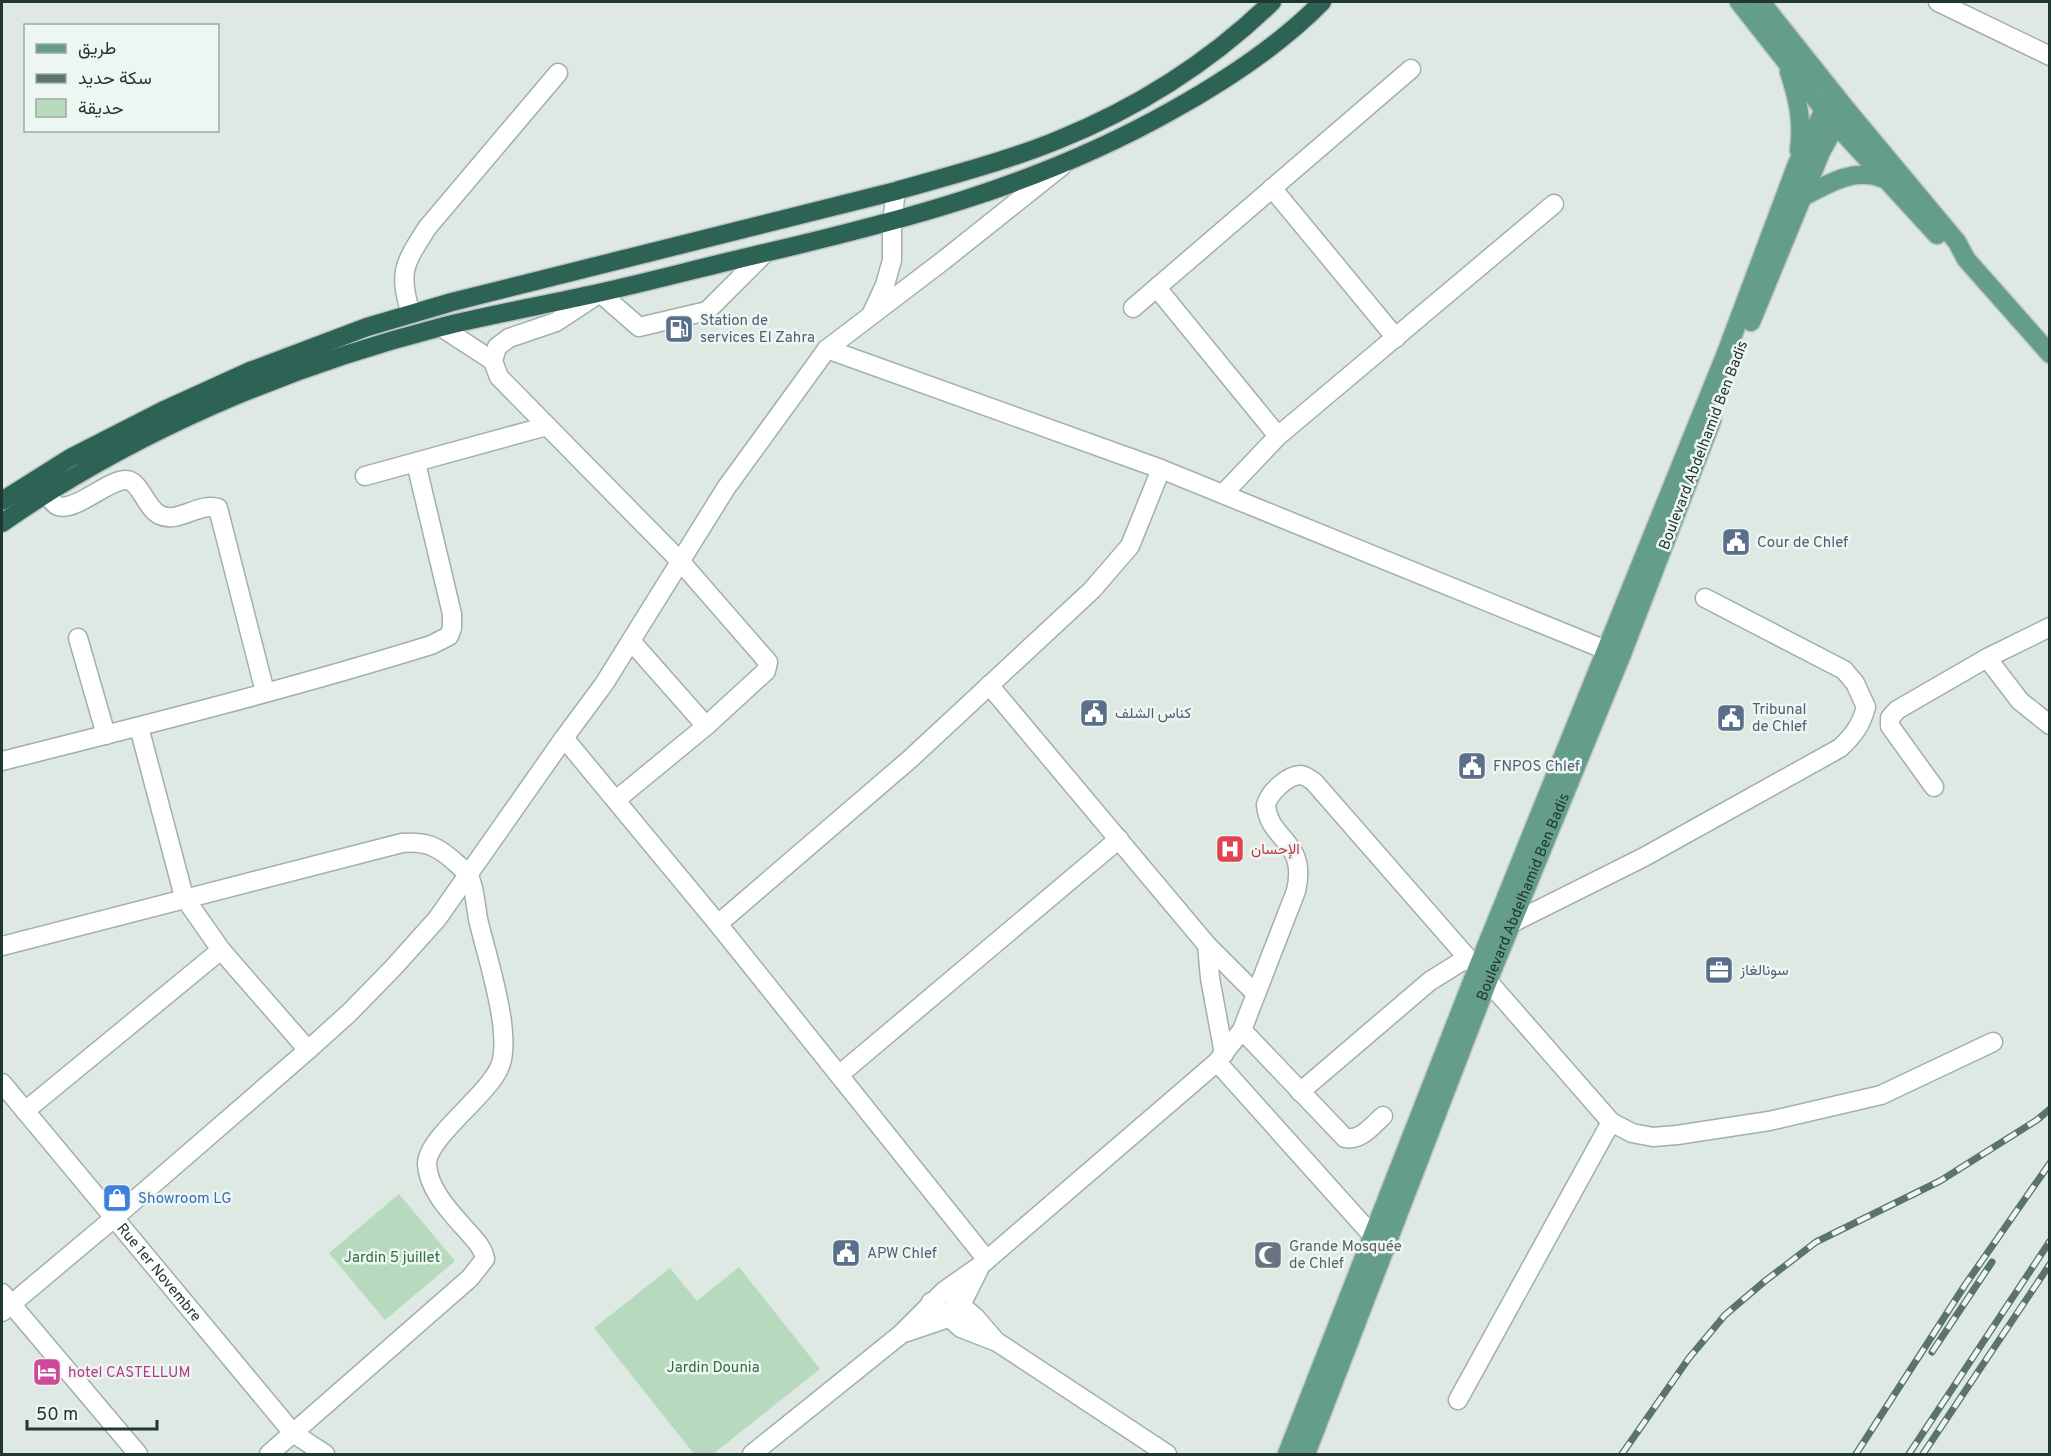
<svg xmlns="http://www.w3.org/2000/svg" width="2051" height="1456" viewBox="0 0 2051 1456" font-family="Overpass,Vazirmatn,sans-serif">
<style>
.green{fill:#b7dabe}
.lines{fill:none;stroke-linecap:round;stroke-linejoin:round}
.minor-casing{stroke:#a1b0aa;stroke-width:21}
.major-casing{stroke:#bcc3c1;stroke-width:21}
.highway-casing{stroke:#bcc3c1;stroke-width:21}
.minor{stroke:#fff;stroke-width:18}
.major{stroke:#649e8a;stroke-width:18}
.highway{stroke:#2d6354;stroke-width:18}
.rail-casing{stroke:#5a746b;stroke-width:7}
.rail{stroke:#eef6f2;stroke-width:4.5;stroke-dasharray:14;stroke-linecap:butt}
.labels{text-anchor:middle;stroke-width:5;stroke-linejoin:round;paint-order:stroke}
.service-label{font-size:15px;fill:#4e5e75;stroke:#eef6f2;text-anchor:start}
.street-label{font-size:15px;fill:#203830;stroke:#eef6f2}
.health-label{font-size:15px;fill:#be3a42;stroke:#eef6f2;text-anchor:start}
.shop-label{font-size:15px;fill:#366cbe;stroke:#eef6f2;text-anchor:start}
.worship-label{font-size:15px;fill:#5b616d;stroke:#eef6f2;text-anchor:start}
.park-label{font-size:15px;fill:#2c6e40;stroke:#eef6f2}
.hotel-label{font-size:15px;fill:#b23c85;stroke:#eef6f2;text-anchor:start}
</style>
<rect width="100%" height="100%" fill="#dee9e3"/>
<!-- green -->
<path class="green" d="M399,1194L455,1261L385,1320L329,1253Z
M739,1267L820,1369L713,1454H694L594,1328L670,1268L697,1301Z"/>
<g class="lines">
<!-- minor casing -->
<g class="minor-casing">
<g id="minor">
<path d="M1938,2L2050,56"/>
<path d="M1272,188L1396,338"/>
<path d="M1157,288L1278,436"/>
<path d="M1133,308L1411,69"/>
<path d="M872,313L885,285L892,260V222L896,191"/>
<path d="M411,314C398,272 404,264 427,228L558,73"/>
<path d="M441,327L493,361"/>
<path d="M827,349L1161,469L1606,650"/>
<path d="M365,476L547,426"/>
<path d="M46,492C49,497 53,504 58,506C76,512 107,480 126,480C140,480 146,509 160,515C178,524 199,502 218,508L265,692"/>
<path d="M1223,494L1278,436L1554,204"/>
<path d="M78,638L106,735"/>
<path d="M631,641L706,726"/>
<path d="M1987,658L2020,701L2050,725"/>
<path d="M989,685L1207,945L1256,994"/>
<path d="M139,727L184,897L221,950L308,1050"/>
<path d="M564,738L718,924L987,1260"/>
<path d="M2,761C145,725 289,689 431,645L449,636L452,628V614L416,463"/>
<path d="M1934,787L1890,726V718L1897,710L1987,658L2050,627"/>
<path d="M616,800L706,726L766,671L768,662L680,561L499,377L493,361L497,347L509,338L556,322L600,293L639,327L707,311L764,254"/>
<path d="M1514,922L1644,857L1840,748C1854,735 1861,725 1866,707L1855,683L1844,670L1705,598"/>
<path d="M718,924L909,760L1092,590L1130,546L1161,469"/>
<path d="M1207,945L1210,978L1224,1054"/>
<path d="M2,946L402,843C426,841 437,846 455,862C459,866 465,870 468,875C474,883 476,908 478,919C486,954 513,1034 500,1066C489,1095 427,1137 427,1164C428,1190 452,1214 469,1233C476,1241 483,1248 485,1259L470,1278L269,1454"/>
<path d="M1242,1030L1345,1138C1361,1141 1372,1126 1383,1116"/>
<path d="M1217,1062L1372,1235"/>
<path d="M839,1075L1119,839"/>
<path id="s1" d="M2,1083L293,1433L325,1454"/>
<path d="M1300,1092L1430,981L1467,958"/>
<path d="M25,1111L221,950"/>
<path d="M2,1293L138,1454"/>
<path d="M954,1299L975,1317L994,1339"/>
<path d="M931,1302L961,1328L997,1342L1167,1454"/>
<path d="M2,1312L114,1218L308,1050L349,1013L393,968L437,919L564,738L604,684L726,488L827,349L944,260L1062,166"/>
<path d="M907,1332L948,1318L961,1305L980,1267"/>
<path d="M1458,1400L1611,1122"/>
<path d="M752,1454L900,1335L944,1291L981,1265L1217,1062L1242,1030L1296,891C1308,840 1269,841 1266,805C1269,793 1287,775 1301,775C1306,776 1310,779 1314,782L1611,1122L1632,1133L1653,1137L1677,1135L1769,1121L1881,1095L1993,1042"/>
</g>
</g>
<!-- major casing -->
<g class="major-casing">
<g id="major">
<path d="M1739,2L1836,125L1937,235"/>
<path d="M1761,2L1847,110L1957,242L1966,259L2050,354"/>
<path d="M1789,72C1798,99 1803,122 1799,150"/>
<path d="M1803,197C1829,183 1855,167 1884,179"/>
<path d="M1751,322L1821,152L1836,125L1847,110"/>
<path d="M1287,1454L1477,969L1725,356L1797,164L1824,110L1835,95"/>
<path id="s2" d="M1306,1454L1488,981L1622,654L1712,420"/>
</g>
</g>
<!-- highway casing -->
<g class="highway-casing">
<path id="highway" d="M2,501L70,458L162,411L250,371L367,327L452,302L896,191C948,176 1007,161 1058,140C1137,108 1211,61 1272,2
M2,523C133,432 285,367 441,327C489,315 539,306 589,295C640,284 692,270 743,258C894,223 1034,188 1171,111C1225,81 1279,46 1322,2"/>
</g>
<!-- minor -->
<use href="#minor" class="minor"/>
<!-- major -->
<use href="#major" class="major"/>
<!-- highway -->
<use href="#highway" class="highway"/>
<!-- rail casing -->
<g class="rail-casing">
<path id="rail" d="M1932,1352L1992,1262
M1622,1454L1689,1358L1725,1315L1765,1281L1816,1242L1940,1181L2037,1120L2050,1109
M1856,1454L1965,1285L2050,1163
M1909,1454L2050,1241
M1923,1454L2050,1264"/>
</g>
<!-- rail -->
<use href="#rail" class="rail"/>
</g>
<!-- icons -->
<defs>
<g id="fuel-square" transform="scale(1.5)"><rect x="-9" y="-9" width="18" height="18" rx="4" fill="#5c6f8a" stroke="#eef6f2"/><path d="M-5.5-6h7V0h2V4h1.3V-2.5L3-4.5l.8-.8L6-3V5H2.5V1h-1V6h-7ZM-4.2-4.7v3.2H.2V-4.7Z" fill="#fff"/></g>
<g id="civic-square" transform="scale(1.5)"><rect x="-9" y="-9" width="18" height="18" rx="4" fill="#5c6f8a" stroke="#eef6f2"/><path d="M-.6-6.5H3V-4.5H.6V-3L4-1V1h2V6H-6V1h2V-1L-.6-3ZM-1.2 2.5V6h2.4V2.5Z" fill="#fff"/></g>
<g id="hospital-square" transform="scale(1.5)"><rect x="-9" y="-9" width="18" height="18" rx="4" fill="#e0444e" stroke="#eef6f2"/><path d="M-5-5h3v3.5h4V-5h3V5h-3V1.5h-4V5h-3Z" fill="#fff"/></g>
<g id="office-square" transform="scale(1.5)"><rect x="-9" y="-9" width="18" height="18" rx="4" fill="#5c6f8a" stroke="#eef6f2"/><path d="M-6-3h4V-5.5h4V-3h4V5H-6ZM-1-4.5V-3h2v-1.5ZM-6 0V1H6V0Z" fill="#fff"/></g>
<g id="shop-square" transform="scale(1.5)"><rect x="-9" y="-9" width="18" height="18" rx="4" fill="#3f7fe0" stroke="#eef6f2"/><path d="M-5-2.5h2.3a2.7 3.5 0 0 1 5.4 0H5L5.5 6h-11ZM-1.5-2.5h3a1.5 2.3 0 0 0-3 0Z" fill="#fff"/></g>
<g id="mosque-square" transform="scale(1.5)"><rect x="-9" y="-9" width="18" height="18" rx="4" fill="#6b7280" stroke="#eef6f2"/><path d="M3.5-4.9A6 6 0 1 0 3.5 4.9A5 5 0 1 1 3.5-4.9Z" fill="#fff"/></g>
<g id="hotel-square" transform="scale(1.5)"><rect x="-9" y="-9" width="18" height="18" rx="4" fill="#d1479c" stroke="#eef6f2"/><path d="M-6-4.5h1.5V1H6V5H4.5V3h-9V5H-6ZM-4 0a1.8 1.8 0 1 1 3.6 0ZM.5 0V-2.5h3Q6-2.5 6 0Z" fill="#fff"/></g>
</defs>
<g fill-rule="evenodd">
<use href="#fuel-square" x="679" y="329"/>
<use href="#civic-square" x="1736" y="542"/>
<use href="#civic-square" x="1094" y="713"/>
<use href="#civic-square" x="1731" y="718"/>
<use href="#civic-square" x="1472" y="766"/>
<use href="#hospital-square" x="1230" y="849"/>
<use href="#office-square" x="1719" y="970"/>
<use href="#shop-square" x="117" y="1198"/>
<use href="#civic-square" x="846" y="1253"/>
<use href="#mosque-square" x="1268" y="1255"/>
<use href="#hotel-square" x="47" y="1372"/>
</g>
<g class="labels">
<!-- service labels -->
<g class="service-label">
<text x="700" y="325">Station de<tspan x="700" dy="17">services El Zahra</tspan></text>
<text x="1757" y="547">Cour de Chlef</text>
<text x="1752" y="714">Tribunal<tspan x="1752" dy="17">de Chlef</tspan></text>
<text x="1115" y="718">كناس الشلف</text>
<text x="1493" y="771">FNPOS Chlef</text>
<text x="1740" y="975">سونالغاز</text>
<text x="867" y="1258">APW Chlef</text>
</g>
<!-- street labels -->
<g class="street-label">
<text transform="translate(1703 445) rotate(-69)" y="5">Boulevard Abdelhamid Ben Badis</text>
<text dy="5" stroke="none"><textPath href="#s2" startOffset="598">Boulevard Abdelhamid Ben Badis</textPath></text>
<text dy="5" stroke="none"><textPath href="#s1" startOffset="246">Rue 1er Novembre</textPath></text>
</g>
<!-- health labels -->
<g class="health-label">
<text x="1251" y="854">الإحسان</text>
</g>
<!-- shop labels -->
<g class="shop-label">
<text x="138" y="1203">Showroom LG</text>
</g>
<!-- worship labels -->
<g class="worship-label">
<text x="1289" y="1251">Grande Mosquée<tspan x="1289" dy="17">de Chlef</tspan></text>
</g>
<!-- park labels -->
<g class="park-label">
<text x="392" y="1262">Jardin 5 juillet</text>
<text x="713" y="1372">Jardin Dounia</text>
</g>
<!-- hotel labels -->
<g class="hotel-label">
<text x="68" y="1377">hotel CASTELLUM</text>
</g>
</g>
<!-- border -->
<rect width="2051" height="1456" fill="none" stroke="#203830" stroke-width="6"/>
<!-- legend -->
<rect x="24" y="24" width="195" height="108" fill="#eef6f2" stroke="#9caaa4" stroke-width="1.5"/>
<rect x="36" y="44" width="30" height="9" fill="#649e8a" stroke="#9caaa4" stroke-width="1.5"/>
<text x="78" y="54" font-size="18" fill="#203830">طريق</text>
<rect x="36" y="74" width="30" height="9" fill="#5a746b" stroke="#9caaa4" stroke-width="1.5"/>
<text x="78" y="84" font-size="18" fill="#203830">سكة حديد</text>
<rect x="36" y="99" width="30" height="18" fill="#b7dabe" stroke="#9caaa4" stroke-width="1.5"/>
<text x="78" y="114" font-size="18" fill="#203830">حديقة</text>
<!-- scale -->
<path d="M27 1420v9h130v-9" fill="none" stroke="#203830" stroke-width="3"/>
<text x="36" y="1420" font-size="18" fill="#203830" stroke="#eef6f2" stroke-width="4.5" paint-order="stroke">50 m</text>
</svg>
